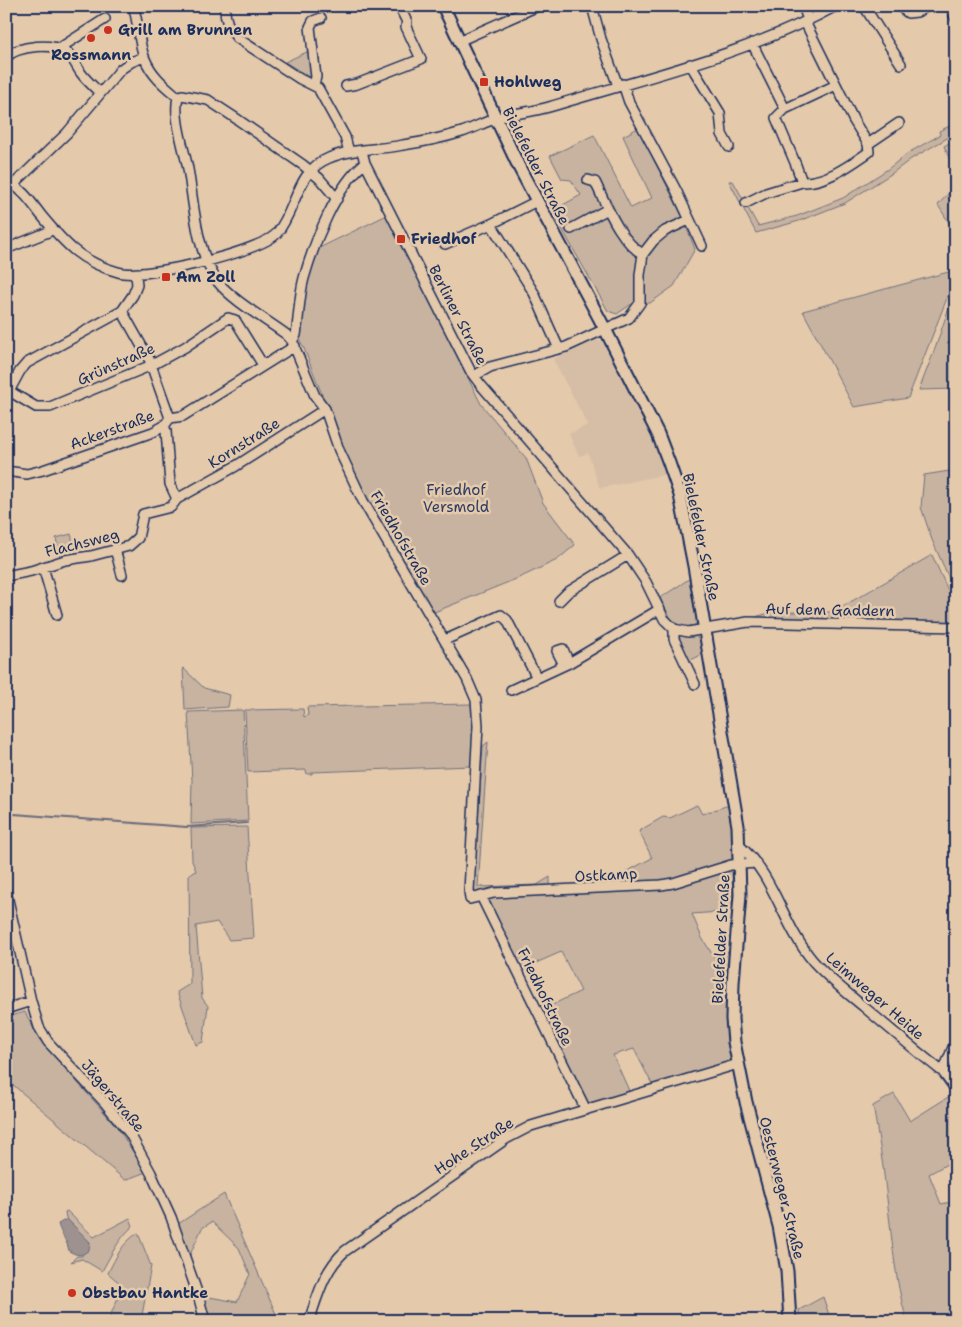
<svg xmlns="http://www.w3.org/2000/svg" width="962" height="1327" viewBox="0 0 962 1327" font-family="'Shantell Sans',sans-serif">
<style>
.built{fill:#d5bea5}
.green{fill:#c7b3a0;stroke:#71717f}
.water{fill:#9d9290;stroke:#696a7c}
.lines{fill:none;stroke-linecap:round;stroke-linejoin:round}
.stream{stroke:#696a7c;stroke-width:2}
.minor-casing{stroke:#1b2f5e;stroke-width:12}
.major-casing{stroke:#1b2f5e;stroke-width:15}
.minor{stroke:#e4c9ab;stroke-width:9}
.major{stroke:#e4c9ab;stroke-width:11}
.poi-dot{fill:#c8321e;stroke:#e4c9ab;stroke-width:2}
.labels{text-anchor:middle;stroke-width:5;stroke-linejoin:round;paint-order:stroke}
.poi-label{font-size:15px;font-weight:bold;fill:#1b2f5e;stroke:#e4c9ab;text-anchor:start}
.street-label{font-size:15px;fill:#1b2f5e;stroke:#e4c9ab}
.park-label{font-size:15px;fill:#2c3c65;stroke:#e4c9ab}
</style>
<rect width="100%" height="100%" fill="#e4c9ab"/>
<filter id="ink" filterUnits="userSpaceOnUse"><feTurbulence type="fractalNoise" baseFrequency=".02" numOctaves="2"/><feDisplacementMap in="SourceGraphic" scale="10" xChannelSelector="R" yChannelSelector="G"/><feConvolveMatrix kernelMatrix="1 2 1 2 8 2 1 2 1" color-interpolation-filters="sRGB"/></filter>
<g filter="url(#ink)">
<!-- built -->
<path class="built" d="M597,339L604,343L649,430L667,474L600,488L588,453L579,456L569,434L588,425L553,359Z"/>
<!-- green -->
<path class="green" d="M311,50L312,77H309L285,62Z
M956,123V133L911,159L891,174L845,203L799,221L756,233L729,181H733L758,226L797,216L843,198L888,169L908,153L940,135L939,131Z
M638,128L682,216L695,249L674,286L650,303L630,305L617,314L608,311L552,211L581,195L571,180L562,179L550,156L594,135L631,208L652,198L623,136Z
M956,139V174L944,146Z
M956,185V234L938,205Z
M387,215L481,404L526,458L543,503L575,545L557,560L521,577L432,613L354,476L303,346L299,339L305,286L317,249Z
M956,270V275L908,398L854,407L803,311Z
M956,286V339L947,343L956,341V389L919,390L936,346Z
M956,470V594L932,540L921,507L924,475Z
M71,534L76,555L60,558L56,538Z
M932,555L956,608V621L949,624L751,618L773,612H833Z
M689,579L697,622L693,627L684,628L674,624L660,598Z
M679,635L685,637L695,636L702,642L705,653L687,662L677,639Z
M183,668L204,688L230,695L228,707L185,710Z
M473,704L472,766L312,772V774H307L306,770L248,772L245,710L303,709L304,717L308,715L307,707Z
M243,710L248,821L191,824L192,780L188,712Z
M488,742L478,887L537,885L550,877V889L473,893L483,746Z
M697,805L702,814L729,805L735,856L734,861L674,880L633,885L626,872L652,858L639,831L663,817L670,818Z
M247,827L254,938L229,940L217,922L196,926L202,998L208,1006L203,1042L196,1045L177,992L190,984L189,874L196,871L192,861L191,828Z
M733,867V911L692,914L702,938L714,957L731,951L726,996L728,1035L731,1062L653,1086L634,1049L613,1055L630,1093L589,1105L584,1102L539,1011L581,991L561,952L520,970L486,901L490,897L611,892Z
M25,1012L39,1039L117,1127L146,1172L125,1180L6,1079V1017Z
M894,1094L910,1121L953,1094L956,1098V1159L929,1174L941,1204L956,1201V1321H907C894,1278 892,1235 886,1191C883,1163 878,1134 873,1106Z
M224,1194L279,1321H209L204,1296L237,1302L250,1274L239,1248L212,1222L202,1228L189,1257L178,1224Z
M67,1211L94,1237L130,1218L133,1226C119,1238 111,1255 102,1271L82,1259L71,1262L77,1256H82L90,1242L66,1218L65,1212Z
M138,1233L151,1266L141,1321H108L123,1286L108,1273C116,1257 122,1243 138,1233Z
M823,1297L831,1321H799V1310Z"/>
<!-- water -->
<path class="water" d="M67,1219L90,1242L89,1250C81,1256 78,1256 69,1251C67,1240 61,1235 58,1224Z"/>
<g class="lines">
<!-- stream -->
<path class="stream" d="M6,815L14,814L187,827L247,823"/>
<!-- minor casing -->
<g class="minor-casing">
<path id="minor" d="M133,6C139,23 138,43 145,59C152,76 165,86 178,97
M225,6C224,19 229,28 237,38L300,79L318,88L345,137L349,152
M592,6L601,39L618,86
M803,6L808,20L807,26L854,121L868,144L869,152C850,165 826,183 802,182L796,165L776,118L785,109L836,85
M864,6L901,64
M899,6L908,13L917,12L928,6
M950,6L956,19
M459,41L538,6
M752,43L785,109
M61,50L63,46L105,19
M6,58C15,45 57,42 68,53C73,59 77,67 81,73C86,80 93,86 100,93
M690,64L720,113L722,134L729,147
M314,84L316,77L310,27L313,21L321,18
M623,84L629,102L676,190L702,246
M346,86L357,84L421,59L406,27L407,22L399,6
M178,97C173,117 184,148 188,169C194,203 196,253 218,282C233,301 267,320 287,335L292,341L315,396L325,409L339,450L363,501L467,679L476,700L478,726L469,891L470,899L494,893L661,885L673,883L731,865L756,863
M178,97L182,95L208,100L234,117L303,165L319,178L337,199
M868,144L899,123
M362,151L365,163L471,372L480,384L628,555L646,582L664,619L674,629L688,632L748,622L956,627
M588,180L595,182C606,204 621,243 643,254
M6,181C22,188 31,202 41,215C65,244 81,262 118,272C143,280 261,252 277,233C297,209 296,171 329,158C352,148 379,150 403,145C423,142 443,138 462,132C474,128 485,122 497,118C514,113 532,112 549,107C644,78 748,54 836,6
M13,185L67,133L121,69L131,62L144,57
M746,203L766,193L802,182
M491,224L534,293L559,349
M571,229L608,209
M445,244L491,224L537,201
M6,249L48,232L52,228
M122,311L149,359L170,418
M292,341L296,335C299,316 299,296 304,278C314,243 336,186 365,163
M474,376L490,367L566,347L629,318L640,303V275L643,254L653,241L665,231L689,220
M9,391L36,407H50L152,365L185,347L228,318L235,320L263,365
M6,397L20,371L27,363L122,311L133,295L137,285L136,275
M6,471L27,474L43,470L153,432L164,426L170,418L183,416L295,346
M177,499L236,466L325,409
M115,549L122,575
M43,567L57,615
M6,576L31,571L65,560L91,556L129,546L138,538L143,514L171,507L177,499L170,484L166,431L164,426
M559,601L568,592L628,555
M674,629V639L695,684
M445,640L501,615L507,620L537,678
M564,665L557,651L563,649L569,663
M511,690L569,663L660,609
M740,846C775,877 783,926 813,961C828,978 846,992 864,1007C890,1029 916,1051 943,1072L956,1090
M6,891L31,1001L39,1027L48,1042L105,1103L130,1134L151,1173L171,1217L198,1295L205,1321
M481,896L586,1110
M6,1009L31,1001
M943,1072L956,1040
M309,1321C318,1295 324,1270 345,1251L506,1139L531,1126L738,1064"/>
</g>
<!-- major casing -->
<g class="major-casing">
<path id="major" d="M443,6L519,167L605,329L658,434L669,463L680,495L694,566L738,826L740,895L733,983L732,1019L734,1042L746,1102L779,1226L787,1271L790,1321"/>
</g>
<!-- minor -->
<use href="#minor" class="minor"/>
<!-- major -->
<use href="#major" class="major"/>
</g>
</g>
<!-- markers -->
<g class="poi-dot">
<circle cx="108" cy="30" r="5"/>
<circle cx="91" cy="38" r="5"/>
<rect x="479" y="77" width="10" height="10" rx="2.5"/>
<rect x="396" y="234" width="10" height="10" rx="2.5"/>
<rect x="161" y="272" width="10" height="10" rx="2.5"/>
<circle cx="72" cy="1293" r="5"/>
</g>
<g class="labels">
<!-- poi labels -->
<g class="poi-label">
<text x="118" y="35">Grill am Brunnen</text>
<text x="91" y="60" text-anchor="middle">Rossmann</text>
<text x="494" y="87">Hohlweg</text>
<text x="411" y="244">Friedhof</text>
<text x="176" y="282">Am Zoll</text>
<text x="82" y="1298">Obstbau Hantke</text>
</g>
<!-- street labels -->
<g class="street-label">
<text transform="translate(536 166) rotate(63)" y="5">Bielefelder Straße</text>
<text transform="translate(458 315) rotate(63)" y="5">Berliner Straße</text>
<text transform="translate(116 364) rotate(-24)" y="5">Grünstraße</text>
<text transform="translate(112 430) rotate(-20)" y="5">Ackerstraße</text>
<text transform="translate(244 443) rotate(-32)" y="5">Kornstraße</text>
<text transform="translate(701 537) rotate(78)" y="5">Bielefelder Straße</text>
<text transform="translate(401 538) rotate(60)" y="5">Friedhofstraße</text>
<text transform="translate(82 543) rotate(-14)" y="5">Flachsweg</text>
<text transform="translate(830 610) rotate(1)" y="5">Auf dem Gaddern</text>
<text transform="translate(606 875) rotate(-3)" y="5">Ostkamp</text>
<text transform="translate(721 939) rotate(-87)" y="5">Bielefelder Straße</text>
<text transform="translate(875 996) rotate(41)" y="5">Leimweger Heide</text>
<text transform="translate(545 997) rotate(64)" y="5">Friedhofstraße</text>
<text transform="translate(113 1096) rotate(50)" y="5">Jägerstraße</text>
<text transform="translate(474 1146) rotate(-33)" y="5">Hohe Straße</text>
<text transform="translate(782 1188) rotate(76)" y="5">Oesterweger Straße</text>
</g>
<!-- park labels -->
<g class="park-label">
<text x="456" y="495">Friedhof<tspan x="456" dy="17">Versmold</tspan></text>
</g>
</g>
<!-- margin -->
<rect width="962" height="1327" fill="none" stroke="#e4c9ab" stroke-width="25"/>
<rect x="12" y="12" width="937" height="1302" fill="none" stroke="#1b2f5e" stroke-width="2" filter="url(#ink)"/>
</svg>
